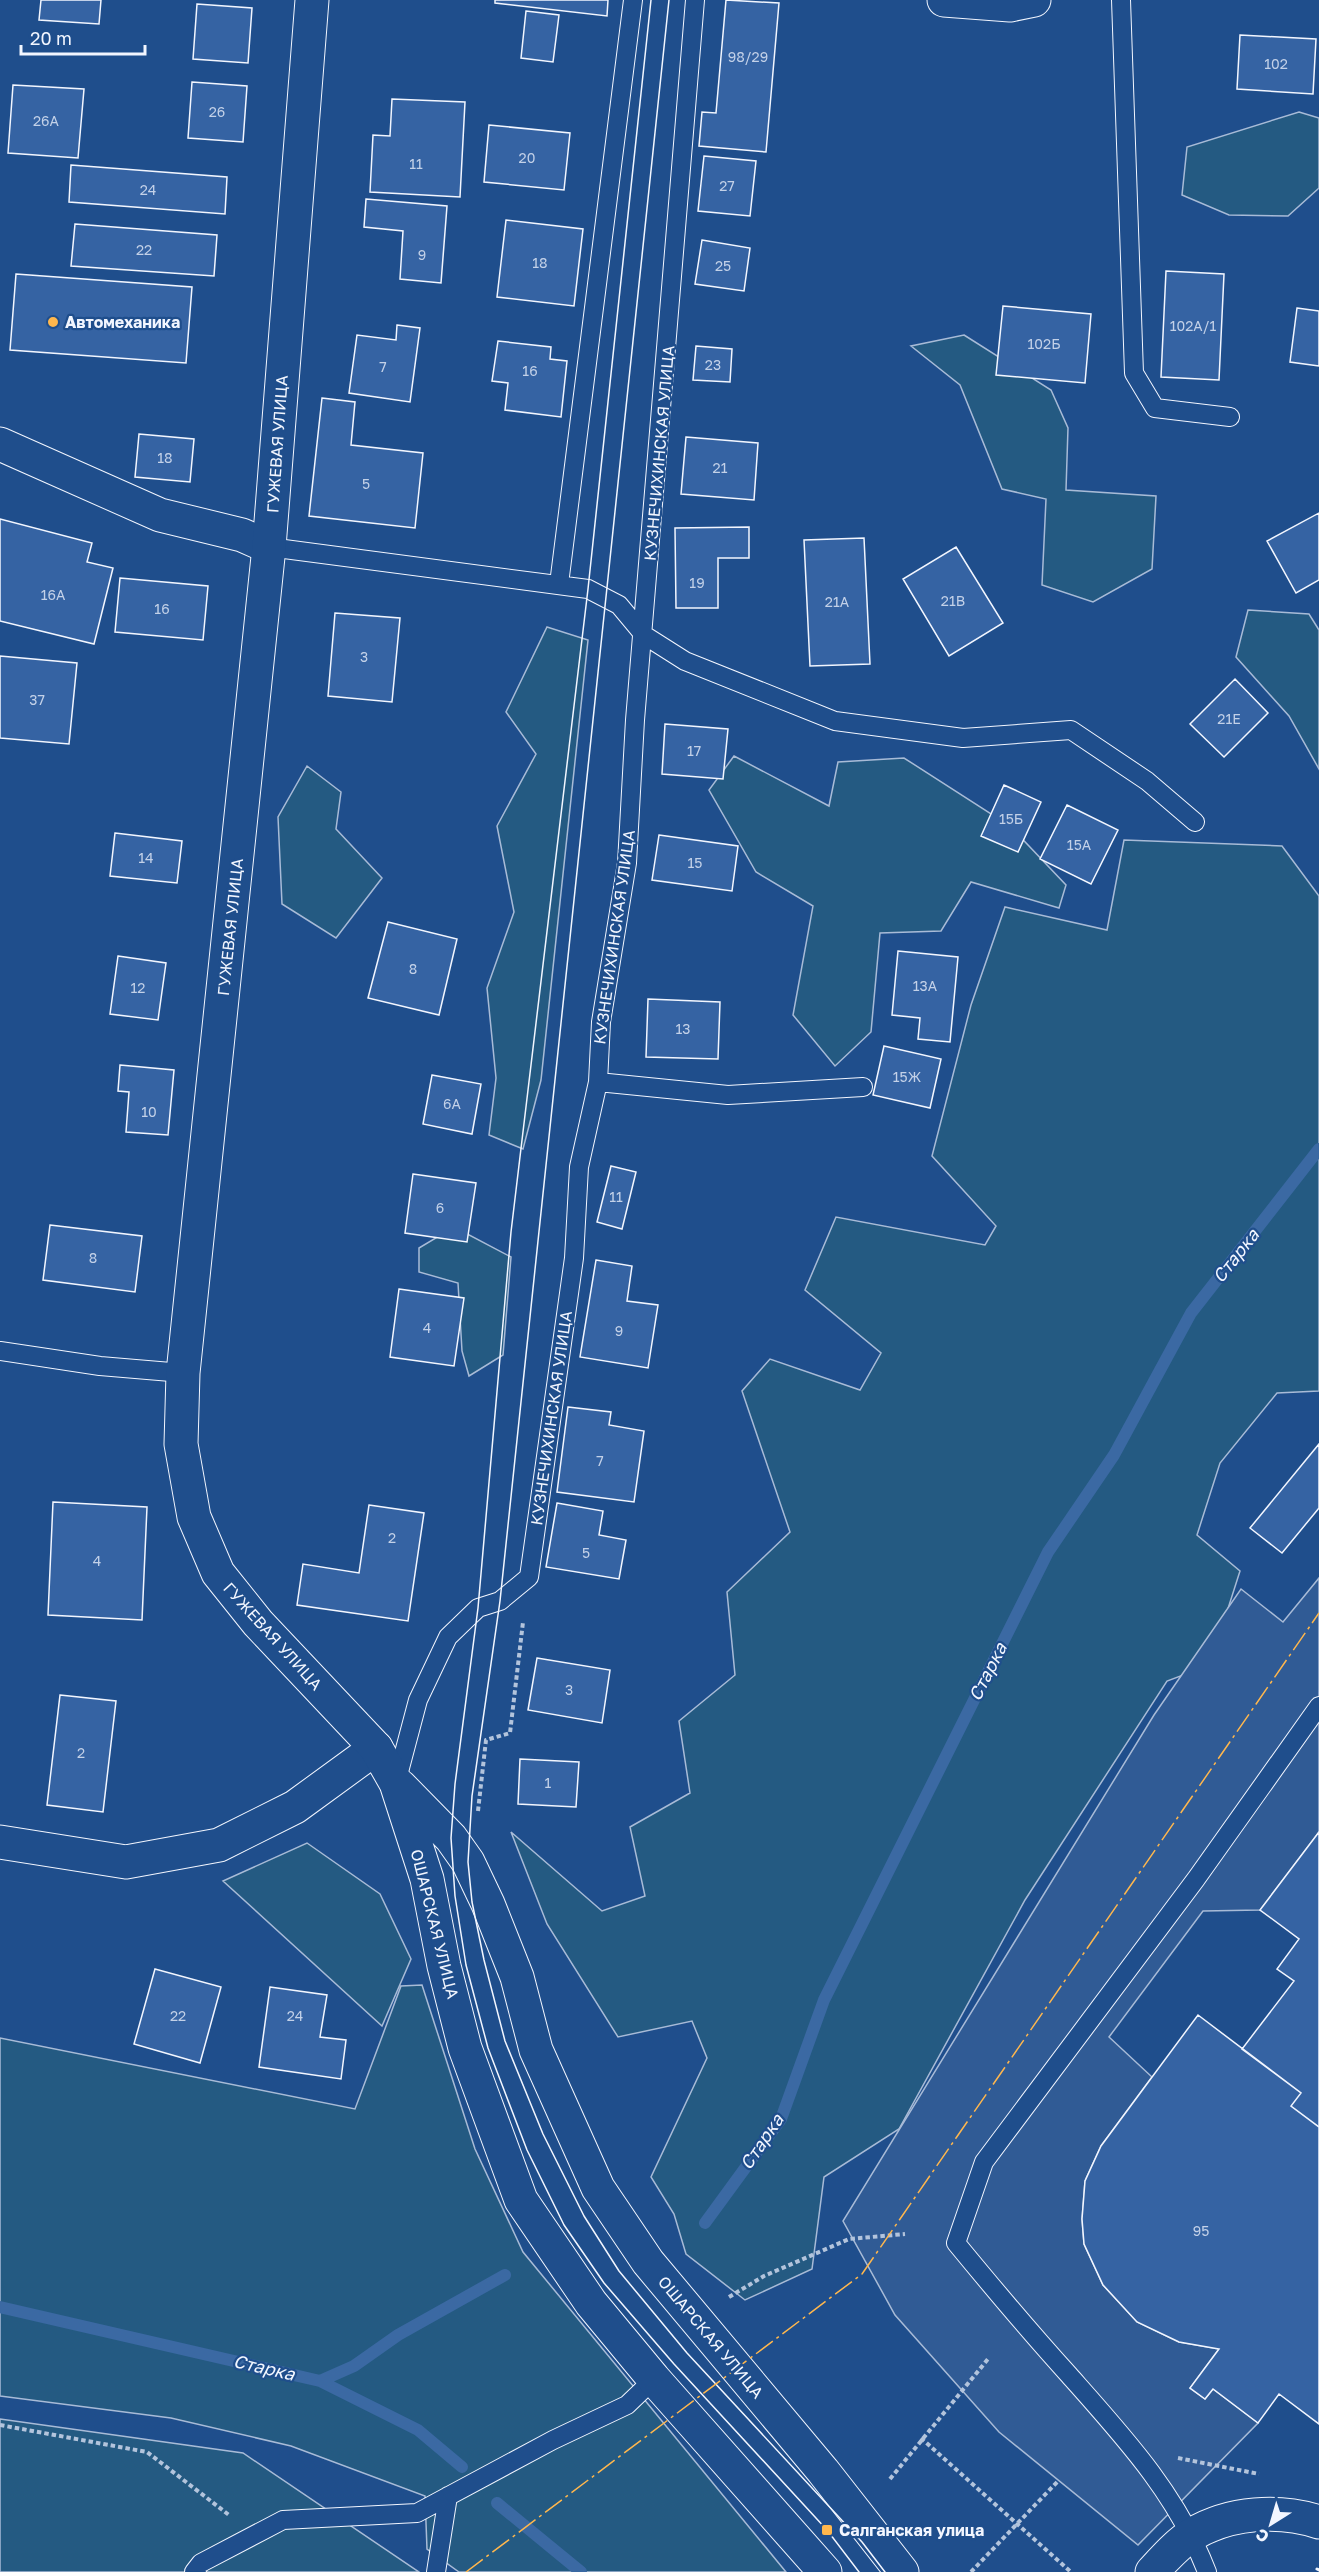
<svg xmlns="http://www.w3.org/2000/svg" width="1319" height="2572" viewBox="0 0 1319 2572" font-family="'Golos Text',sans-serif">
<style>
.green{fill:#245a82;stroke:#a8bbd7;stroke-width:1.5}
.parking{fill:#305b95;stroke:#a8bbd7;stroke-width:1.5}
.lines{fill:none;stroke-linecap:round;stroke-linejoin:round}
.stream{stroke:#3b69a3;stroke-width:12}
.building{fill:#3563a3;stroke:#f2f6ff;stroke-width:1.5}
.lane-casing{stroke:#f2f6ff;stroke-width:20}
.street-casing{stroke:#f2f6ff;stroke-width:35}
.secondary-casing{stroke:#f2f6ff;stroke-width:35}
.path{stroke:#b3c4dc;stroke-width:4;stroke-dasharray:4.5 3;stroke-linecap:butt}
.lane{stroke:#1f4e8c;stroke-width:18}
.street{stroke:#1f4e8c;stroke-width:33}
.secondary{stroke:#1f4e8c;stroke-width:33}
.tram{stroke:#f2f6ff;stroke-width:1.5}
.wall{stroke:#f2f6ff;stroke-width:3}
.power{stroke:#ffb74d;stroke-width:1.5;stroke-dasharray:21 4.5 3 4.5;stroke-linecap:butt}
.poi-dot{fill:#ffb74d;stroke:#1f4e8c;stroke-width:2}
.labels{text-anchor:middle;stroke-width:4.5;stroke-linejoin:round;paint-order:stroke}
.number-label{font-size:14px;fill:#c3d1e8}
.poi-label{font-size:16px;font-weight:bold;fill:#f2f6ff;stroke:#1f4e8c;text-anchor:start}
.street-label{font-size:16px;fill:#f2f6ff;stroke:#1f4e8c}
.water-label{font-size:18px;font-style:italic;fill:#f2f6ff;stroke:#1f4e8c}
</style>
<rect width="100%" height="100%" fill="#1f4e8c"/>
<!-- green -->
<path class="green" d="M1299,112L1319,118V188L1288,216L1229,215L1182,195L1187,147Z
M964,335L1051,390L1068,428L1066,490L1156,496L1152,569L1093,602L1042,585L1046,499L1002,489L960,385L911,346Z
M1248,610L1309,614L1319,630V769L1289,716L1236,657Z
M547,627L588,640L541,1080L523,1149L489,1135L496,1078L487,988L514,912L497,826L536,754L506,712Z
M734,756L829,806L838,762L904,758L1010,826L1066,885L1059,908L971,882L941,931L880,933L871,1032L835,1066L793,1015L813,906L756,872L709,790Z
M307,766L341,792L336,829L382,878L336,938L282,904L278,817Z
M1124,840L1282,846L1319,896V1391L1277,1393L1220,1463L1197,1535L1240,1571L1210,1665L1167,1681L1025,1900L899,2129L824,2177L812,2269L745,2300L686,2254L674,2214L651,2177L707,2058L692,2021L618,2037L547,1924L511,1832L602,1911L645,1896L630,1827L690,1793L679,1721L735,1675L727,1592L790,1532L742,1391L770,1359L860,1390L881,1353L805,1290L836,1217L985,1245L996,1226L932,1156L971,1005L1005,907L1107,930Z
M454,1227L511,1257L503,1355L469,1376L462,1351L458,1283L419,1272V1248Z
M307,1843L380,1894L411,1959L382,2026L223,1881Z
M422,1985L475,2149L523,2252L786,2572H459L427,2549L425,2496L291,2446L171,2418L0,2396V2038L355,2109L401,1986Z
M0,2419L243,2453L419,2572H0Z"/>
<!-- parking -->
<path class="parking" d="M1319,1578V1832L1260,1910L1203,1911L1109,2037L1152,2077L1101,2146L1085,2181L1082,2219L1084,2244L1103,2285L1137,2322L1179,2342L1219,2349L1190,2388L1205,2399L1213,2389L1258,2423L1138,2545L999,2432L895,2315L843,2221L1154,1715L1241,1589L1283,1622Z"/>
<g class="lines">
<!-- stream -->
<path class="stream" d="M705,2223L781,2119L824,2000L1048,1552L1114,1455L1191,1313L1319,1149
M0,2307L320,2381L354,2366L398,2335L505,2275
M320,2381L418,2430L462,2467
M497,2503L581,2572"/>
</g>
<!-- building -->
<path class="building" d="M41,0H101L99,24L39,20Z
M495,0H608L607,16L495,3Z
M726,0L779,3L766,152L699,146L702,112L716,113Z
M197,4L252,8L248,63L193,59Z
M526,11L559,15L553,62L521,58Z
M1240,35L1316,39L1313,94L1237,89Z
M192,82L247,86L243,142L188,138Z
M13,85L84,89L78,158L8,153Z
M392,99L465,102L460,197L370,192L373,135L390,136Z
M489,125L570,133L564,190L484,182Z
M704,156L756,161L750,216L698,211Z
M71,165L227,177L225,214L69,202Z
M366,199L447,206L441,283L400,279L403,231L364,227Z
M506,220L583,229L574,306L497,297Z
M75,224L217,235L214,276L71,266Z
M702,240L750,248L744,291L695,284Z
M1166,271L1224,274L1219,380L1161,377Z
M16,274L192,287L186,363L10,350Z
M1003,306L1091,314L1085,383L996,375Z
M1297,308L1319,311V366L1290,362Z
M397,325L420,328L410,402L349,393L357,335L396,340Z
M498,341L551,347L550,359L567,361L561,417L505,410L508,383L492,381Z
M696,346L732,349L730,382L693,380Z
M322,398L355,402L351,445L423,453L415,528L309,516Z
M139,434L194,439L190,482L135,477Z
M686,437L758,443L754,500L681,494Z
M1319,513V580L1296,593L1267,541Z
M0,519L92,543L87,562L113,568L94,644L0,621Z
M749,527V558H718V608H676L675,528Z
M864,538L870,664L810,666L804,540Z
M956,547L1003,623L949,656L903,579Z
M120,578L208,586L203,640L115,632Z
M335,613L400,618L392,702L328,696Z
M0,656L77,663L69,744L0,738Z
M1235,679L1268,713L1224,757L1190,724Z
M665,724L728,729L723,779L662,774Z
M1004,785L1041,802L1018,852L981,836Z
M1067,805L1118,830L1091,884L1040,859Z
M115,833L182,841L177,883L110,876Z
M659,835L738,846L732,891L652,880Z
M388,922L457,939L439,1015L368,998Z
M898,951L958,957L950,1042L918,1039L920,1018L892,1015Z
M118,956L166,963L158,1020L110,1014Z
M648,999L720,1002L718,1059L646,1057Z
M884,1046L941,1059L930,1108L873,1095Z
M120,1065L174,1070L168,1135L126,1132L129,1092L118,1091Z
M432,1075L481,1084L472,1134L423,1124Z
M611,1166L636,1172L622,1229L597,1222Z
M413,1174L476,1183L467,1242L405,1233Z
M50,1225L142,1236L135,1292L43,1280Z
M596,1260L632,1266L627,1301L658,1305L648,1368L580,1357Z
M399,1289L464,1298L454,1366L390,1357Z
M568,1407L611,1412L609,1425L644,1431L634,1502L557,1492Z
M1319,1444V1508L1282,1553L1250,1528Z
M53,1502L147,1507L142,1620L48,1615Z
M557,1503L603,1511L599,1535L626,1540L619,1579L546,1567Z
M369,1505L424,1513L408,1621L297,1605L303,1564L359,1573Z
M537,1658L610,1670L602,1723L528,1710Z
M60,1695L116,1701L103,1812L47,1805Z
M520,1759L579,1762L576,1807L518,1804Z
M1319,1832V2127L1291,2106L1301,2093L1242,2049L1294,1981L1277,1969L1299,1939L1260,1910Z
M155,1969L221,1987L200,2063L134,2044Z
M270,1987L327,1995L320,2037L346,2040L341,2079L259,2067Z
M1198,2015L1301,2093L1291,2106L1319,2127V2424L1279,2394L1258,2423L1213,2389L1205,2399L1190,2388L1219,2349L1179,2342L1137,2322L1103,2285L1084,2244L1082,2219L1085,2181L1101,2146Z"/>
<g class="lines">
<!-- lane casing -->
<g class="lane-casing">
<path id="lane" d="M1121,0L1134,373L1155,408L1230,417
M269,547L588,589L619,605L644,635L685,661L835,721L963,738L1071,730L1147,781L1195,822
M559,584L633,0
M598,1082L728,1095L863,1087
M0,1351L100,1366L183,1373
M396,1783L418,1700L448,1637L478,1608L500,1601L529,1577L574,1258L579,1167L598,1082L601,1022L627,863L635,720L695,0
M194,2572L201,2563L283,2520L417,2513L553,2440L627,2405L654,2379
M436,2572L448,2496
M1207,2572C1177,2494 1124,2437 1069,2375C1030,2332 993,2288 956,2243L984,2162L1196,1879L1319,1706"/>
</g>
<!-- street casing -->
<g class="street-casing">
<path id="street" d="M944,0L1010,5L1034,0
M0,444L160,515L242,535L269,547
M0,1842L126,1862L219,1845L295,1807L376,1748"/>
</g>
<!-- secondary casing -->
<g class="secondary-casing">
<path id="secondary" d="M312,0L269,547L183,1373L181,1444L194,1517L218,1573L258,1623L376,1748L396,1783L427,1879L444,1966L465,2048L521,2200L591,2303L654,2379L825,2572
M400,1786L451,1838L468,1862L488,1904L517,1977L536,2050L598,2188L648,2262L823,2471L902,2572
M1152,2572C1164,2559 1178,2543 1193,2534C1230,2512 1279,2509 1319,2522"/>
</g>
<!-- path -->
<path class="path" d="M478,1811L486,1740L510,1733L523,1622
M729,2297L764,2276L849,2239L905,2234
M0,2425L147,2452L229,2515
M921,2438L1071,2572
M1178,2458L1259,2474
M890,2479L988,2359
M971,2572L1059,2480"/>
<!-- lane -->
<use href="#lane" class="lane"/>
<!-- street -->
<use href="#street" class="street"/>
<!-- secondary -->
<use href="#secondary" class="secondary"/>
<!-- tram -->
<path class="tram" d="M651,0L588,589L511,1232L478,1608L455,1784L451,1838L455,1896L466,1965L488,2048L527,2150L564,2225L604,2283L674,2364L827,2530L859,2572
M669,0L500,1601L472,1796L468,1862L472,1902L484,1960L505,2041L543,2134L584,2216L619,2271L687,2353L862,2542L885,2572"/>
<!-- wall -->
<path class="wall" d="M1317,2569L1319,2570"/>
<!-- power -->
<path class="power" d="M466,2572L862,2274L1319,1613"/>
</g>
<!-- markers -->
<g class="poi-dot">
<circle cx="53" cy="322" r="6"/>
<rect x="821" y="2524" width="12" height="12" rx="3"/>
</g>
<g class="labels">
<!-- number labels -->
<g class="number-label">
<text x="748" y="62">98/29</text>
<text x="1276" y="69">102</text>
<text x="217" y="117">26</text>
<text x="46" y="126">26А</text>
<text x="527" y="163">20</text>
<text x="416" y="169">11</text>
<text x="727" y="191">27</text>
<text x="148" y="195">24</text>
<text x="144" y="255">22</text>
<text x="422" y="260">9</text>
<text x="540" y="268">18</text>
<text x="723" y="271">25</text>
<text x="1193" y="331">102А/1</text>
<text x="1044" y="349">102Б</text>
<text x="713" y="370">23</text>
<text x="383" y="372">7</text>
<text x="530" y="376">16</text>
<text x="165" y="463">18</text>
<text x="720" y="473">21</text>
<text x="366" y="489">5</text>
<text x="697" y="588">19</text>
<text x="53" y="600">16А</text>
<text x="953" y="606">21В</text>
<text x="837" y="607">21А</text>
<text x="162" y="614">16</text>
<text x="364" y="662">3</text>
<text x="37" y="705">37</text>
<text x="1229" y="724">21Е</text>
<text x="694" y="756">17</text>
<text x="1011" y="824">15Б</text>
<text x="1079" y="850">15А</text>
<text x="146" y="863">14</text>
<text x="695" y="868">15</text>
<text x="413" y="974">8</text>
<text x="925" y="991">13А</text>
<text x="138" y="993">12</text>
<text x="683" y="1034">13</text>
<text x="907" y="1082">15Ж</text>
<text x="452" y="1109">6А</text>
<text x="149" y="1117">10</text>
<text x="616" y="1202">11</text>
<text x="440" y="1213">6</text>
<text x="93" y="1263">8</text>
<text x="427" y="1333">4</text>
<text x="619" y="1336">9</text>
<text x="600" y="1466">7</text>
<text x="392" y="1543">2</text>
<text x="586" y="1558">5</text>
<text x="97" y="1566">4</text>
<text x="569" y="1695">3</text>
<text x="81" y="1758">2</text>
<text x="548" y="1788">1</text>
<text x="178" y="2021">22</text>
<text x="295" y="2021">24</text>
<text x="1201" y="2236">95</text>
</g>
<!-- poi labels -->
<g class="poi-label">
<text x="65" y="328">Автомеханика</text>
<text x="839" y="2536">Салганская улица</text>
</g>
<!-- street labels -->
<g class="street-label">
<text transform="translate(277 444) rotate(-86)" y="6">ГУЖЕВАЯ УЛИЦА</text>
<text transform="translate(659 453) rotate(-85)" y="6">КУЗНЕЧИХИНСКАЯ УЛИЦА</text>
<text transform="translate(230 927) rotate(-84)" y="6">ГУЖЕВАЯ УЛИЦА</text>
<text transform="translate(614 937) rotate(-82)" y="6">КУЗНЕЧИХИНСКАЯ УЛИЦА</text>
<text transform="translate(551 1418) rotate(-82)" y="6">КУЗНЕЧИХИНСКАЯ УЛИЦА</text>
<text transform="translate(273 1636) rotate(48)" y="6">ГУЖЕВАЯ УЛИЦА</text>
<text transform="translate(435 1924) rotate(76)" y="6">ОШАРСКАЯ УЛИЦА</text>
<text transform="translate(711 2337) rotate(50)" y="6">ОШАРСКАЯ УЛИЦА</text>
</g>
<!-- water labels -->
<g class="water-label">
<text transform="translate(1236 1256) rotate(-52)" y="6">Старка</text>
<text transform="translate(988 1672) rotate(-63)" y="6">Старка</text>
<text transform="translate(762 2142) rotate(-56)" y="6">Старка</text>
<text transform="translate(264 2368) rotate(13)" y="6">Старка</text>
</g>
</g>
<!-- north arrow -->
<g transform="translate(1271 2524) rotate(217)" stroke="#1f4e8c" stroke-width="4.5" paint-order="stroke">
<path d="M0-4.5L10 22L0 15L-10 22Z" fill="#f2f6ff"/>
<text y="-9" font-size="16" font-weight="bold" text-anchor="middle" fill="#f2f6ff">С</text>
</g>
<!-- scale -->
<path d="M21 45v9h124v-9" fill="none" stroke="#f2f6ff" stroke-width="3"/>
<text x="30" y="45" font-size="18" fill="#f2f6ff" stroke="#1f4e8c" stroke-width="4.5" paint-order="stroke">20 m</text>
</svg>
